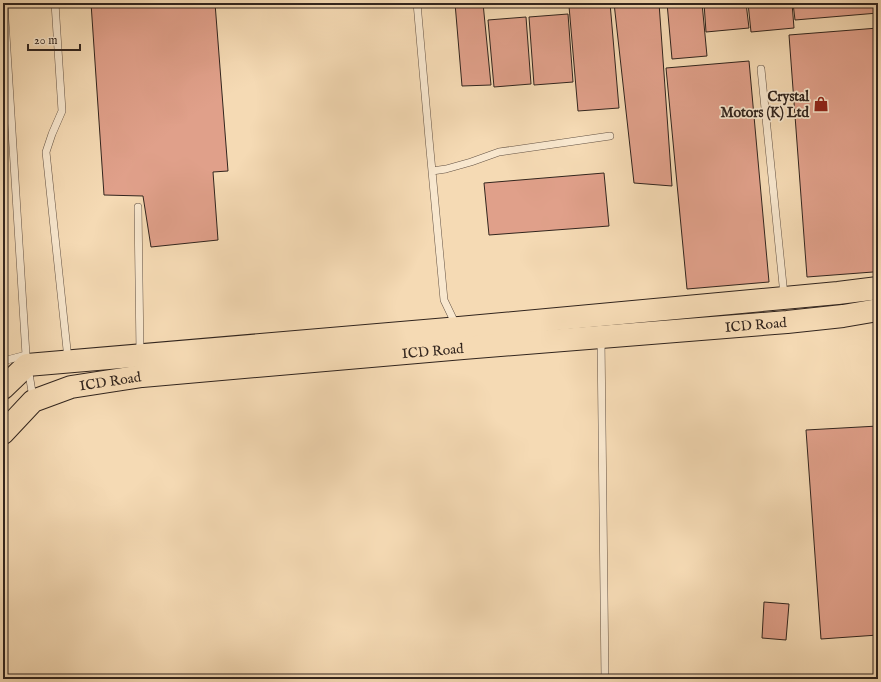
<svg xmlns="http://www.w3.org/2000/svg" width="881" height="682" viewBox="0 0 881 682" font-family="'IM FELL English',serif">
<style>
.building{fill:#e0a08a;stroke:#32251e}
.lines{fill:none;stroke-linecap:round;stroke-linejoin:round}
.service-casing{stroke:#635244;stroke-width:8}
.primary-casing{stroke:#32251e;stroke-width:24}
.service{stroke:#f8e7ce;stroke-width:7}
.primary{stroke:#f5dab4;stroke-width:22}
.labels{text-anchor:middle;stroke-width:3.5;stroke-linejoin:round;paint-order:stroke}
.poi-label{font-size:14px;font-weight:bold;fill:#32251e;stroke:#f8e7ce;text-anchor:end}
.street-label{font-size:14px;fill:#32251e;stroke:#f8e7ce}
</style>
<rect width="100%" height="100%" fill="#f5dab4"/>
<filter id="stains"><feTurbulence type="fractalNoise" baseFrequency=".005" numOctaves="4"/><feColorMatrix values="0 0 0 0 .2 0 0 0 0 .09 0 0 0 0 .02 0 0 0 .5 -.17"/></filter>
<radialGradient id="worn" r=".72"><stop offset=".6" stop-color="#630" stop-opacity="0"/><stop offset="1" stop-color="#630" stop-opacity=".3"/></radialGradient>
<!-- building -->
<path class="building" d="M91,3H215L228,171L213,172L218,240L151,247L143,196L104,195Z
M455,3H483L491,85L462,86Z
M604,3H610L619,108L578,111L569,6Z
M614,3H659L672,186L634,183Z
M667,3H702L707,56L672,59Z
M704,3H746L749,28L706,32Z
M748,3H792L794,28L751,32Z
M793,3H877L878,13L795,20Z
M568,14L573,82L534,85L529,17Z
M526,17L531,84L494,87L488,20Z
M878,28V267L873,272L807,277L789,35Z
M749,61L769,282L687,289L666,68Z
M604,173L609,226L489,235L484,183Z
M878,426V635L821,639L806,430Z
M764,602L789,604L786,640L762,638Z"/>
<g class="lines">
<!-- service casing -->
<g class="service-casing">
<path id="service" d="M4,3L26,355L33,398
M55,3L62,111L52,134L46,152L68,359
M417,3L429,139L444,300L456,325
M761,69L784,295
M432,171L446,169L471,162L499,152L610,136
M138,207L140,353
M601,339L605,679
M3,361L26,355"/>
</g>
<!-- primary casing -->
<g class="primary-casing">
<g id="primary">
<path d="M3,388L27,365L448,329L838,293L878,288"/>
<path id="s1" d="M3,433L33,401L71,387L142,376L463,348L787,322L843,316L878,310"/>
</g>
</g>
<!-- service -->
<use href="#service" class="service"/>
<!-- primary -->
<use href="#primary" class="primary"/>
</g>
<!-- icons -->
<defs>
<g id="shop-bare" transform="scale(1.2)"><path d="M-5-2.5h2.3a2.7 3.5 0 0 1 5.4 0H5L5.5 6h-11ZM-1.5-2.5h3a1.5 2.3 0 0 0-3 0Z" fill="#8f2418" stroke="#f8e7ce" stroke-width="2.5" paint-order="stroke"/></g>
</defs>
<g fill-rule="evenodd">
<use href="#shop-bare" x="821" y="104"/>
</g>
<g class="labels">
<!-- poi labels -->
<g class="poi-label">
<text x="809" y="101">Crystal<tspan x="809" dy="16">Motors (K) Ltd</tspan></text>
</g>
<!-- street labels -->
<g class="street-label">
<text dy="5" stroke="none"><textPath href="#s1" startOffset="772">ICD Road</textPath></text>
<text dy="5" stroke="none"><textPath href="#s1" startOffset="448">ICD Road</textPath></text>
<text dy="5" stroke="none"><textPath href="#s1" startOffset="124">ICD Road</textPath></text>
</g>
</g>
<!-- margin -->
<rect width="881" height="682" fill="none" stroke="#f5dab4" stroke-width="16"/>
<rect x="4" y="4" width="873" height="674" fill="none" stroke="#32251e" stroke-width="2"/>
<rect x="8" y="8" width="865" height="666" fill="none" stroke="#32251e"/>
<!-- scale -->
<path d="M28 44v6h52v-6" fill="none" stroke="#32251e" stroke-width="2"/>
<text x="34" y="44" font-size="12" fill="#32251e" stroke="#f8e7ce" stroke-width="3" paint-order="stroke">20 m</text>
<rect width="100%" height="100%" filter="url(#stains)"/>
<rect width="100%" height="100%" fill="url(#worn)"/>
</svg>
